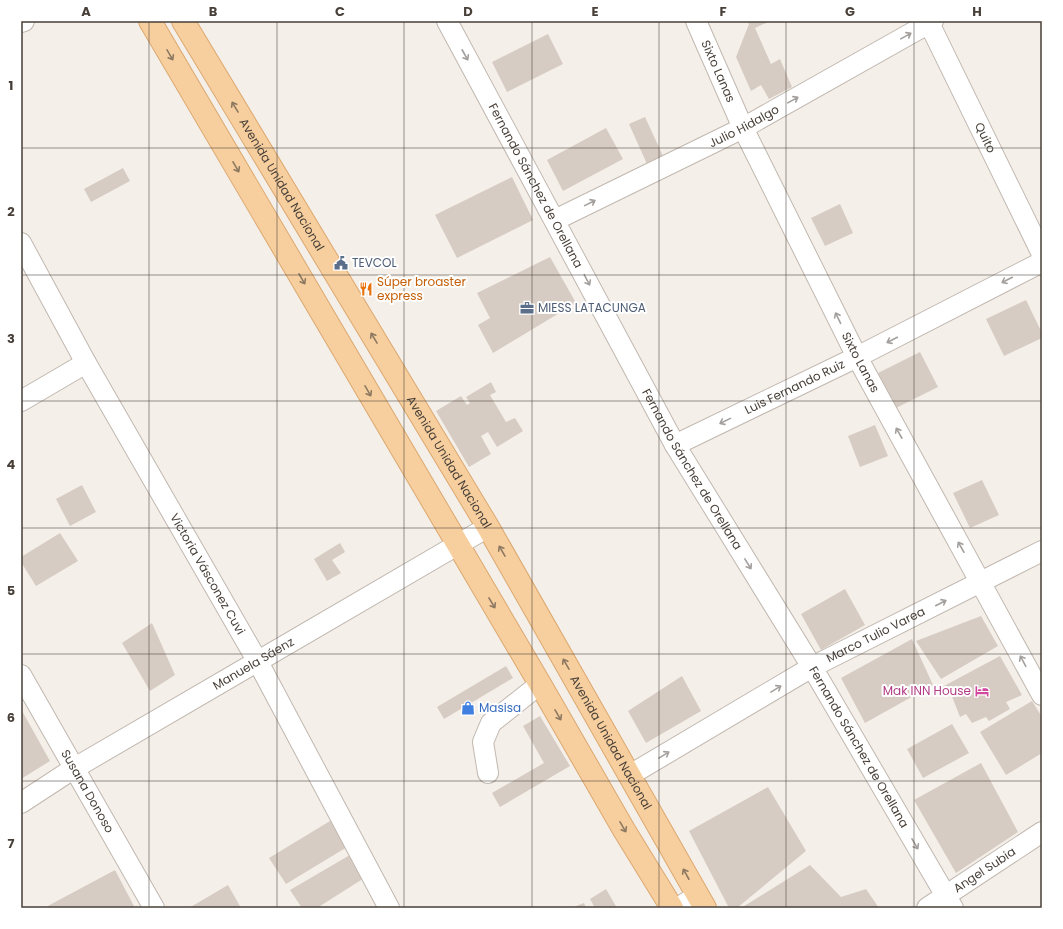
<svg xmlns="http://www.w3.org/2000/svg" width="1063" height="929" viewBox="0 0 1063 929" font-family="Poppins,sans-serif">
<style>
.building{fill:#d7ccc3}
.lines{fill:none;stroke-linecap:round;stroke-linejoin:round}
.minor-casing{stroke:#c1b8b0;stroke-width:22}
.major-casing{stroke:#dca86f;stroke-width:24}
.minor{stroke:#fff;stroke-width:20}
.major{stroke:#f7cf9f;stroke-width:22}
.oneway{stroke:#a39f9c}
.oneway2{stroke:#8d7961}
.grid{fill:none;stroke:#473f38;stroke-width:1;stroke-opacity:0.55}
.labels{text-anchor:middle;stroke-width:4;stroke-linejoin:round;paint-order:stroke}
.street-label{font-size:12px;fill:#473f38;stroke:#fff}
.service-label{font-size:12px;fill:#4e5e75;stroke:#fff;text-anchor:start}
.food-label{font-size:12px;fill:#c56008;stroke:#fff;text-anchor:start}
.hotel-label{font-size:12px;fill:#b23c85;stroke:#fff;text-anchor:end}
.shop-label{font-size:12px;fill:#366cbe;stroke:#fff;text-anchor:start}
.neatline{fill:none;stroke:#473f38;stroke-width:1.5}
.grid-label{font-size:13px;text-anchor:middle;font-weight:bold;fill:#473f38}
</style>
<rect width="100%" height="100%" fill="#f4efe9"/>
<!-- building -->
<path class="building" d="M747,21H768V22L755,28L771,64L780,59L792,87L769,99L761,85L751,91L736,57L749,24Z
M548,34L563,64L507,92L492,62Z
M645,117L663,156L647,164L629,124Z
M606,128L623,159L563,191L547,160Z
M123,168L130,181L91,202L84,189Z
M512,177L533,220L457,258L435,215Z
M840,204L853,233L825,246L811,218Z
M550,257L576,303L493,353L478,325L490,318L477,293Z
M1026,300L1042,333V338L1004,356L986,319Z
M920,352L938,387L896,408L878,373Z
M491,382L496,392L490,395L506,422L515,418L523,431L497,447L488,432L481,436L491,454L469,467L436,411L461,396L467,405L470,403L466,397Z
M875,425L888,456L860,467L848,436Z
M982,480L999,515L970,528L953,493Z
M82,485L96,512L70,526L56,499Z
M60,533L78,561L36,586L21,562V557Z
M340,543L345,552L332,560L341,573L327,581L314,559Z
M845,589L865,625L821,650L801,614Z
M981,616L998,646L941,679L916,641Z
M152,623L175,675L150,691L122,643Z
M912,639L933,685L865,723L841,678Z
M1000,656L1022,695L1006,702L1010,709L989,721L986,717L972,723L966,714L960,717L951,694L948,695L942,687Z
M506,666L513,678L444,719L437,707Z
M682,676L701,711L646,743L628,711Z
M1032,701L1042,717V753L1006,775L980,732Z
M21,709L50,761L21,779Z
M540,716L570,766L500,807L492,793L544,763L523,726Z
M952,724L969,753L923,778L907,749Z
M981,763L1018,832L956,873L914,800Z
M768,787L806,851L737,908H729L689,831Z
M335,818L352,844L286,884L269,858Z
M355,852L369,875L317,908H302L290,890Z
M810,865L841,897L866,889L879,908H741Z
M115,870L135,908H122L126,905L121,908H44Z
M228,885L241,908H189Z
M606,889L617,908H595L590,899Z
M584,903L586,908H571Z"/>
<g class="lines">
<!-- minor casing -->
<g class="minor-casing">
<g id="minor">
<path id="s1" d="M447,21L675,445L812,667L953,908"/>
<path id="s2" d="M696,21L743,128L857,357L1042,695"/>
<path id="s3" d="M928,21L1042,254"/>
<path d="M21,22L24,21"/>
<path id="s4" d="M555,220L743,128L933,21"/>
<path id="s5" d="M21,243L86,363L258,662L389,908"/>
<path d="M21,401L86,363"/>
<path id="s6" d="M675,445L857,357L1042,262"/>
<path id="s7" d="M21,675L154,908"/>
<path d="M488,773L483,742L491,723L540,684"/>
<path id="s8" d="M630,775L812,667L1042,551"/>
<path id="s9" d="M21,803L73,769L488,527"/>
<path d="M678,908L698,895"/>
<path id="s10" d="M927,908L1042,832"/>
</g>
</g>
<!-- major casing -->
<g class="major-casing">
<g id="major">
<path d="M150,21L540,684L624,830L672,908"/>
<path id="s11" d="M183,21L488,527L705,908"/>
</g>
</g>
<!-- minor -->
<use href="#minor" class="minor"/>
<!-- major -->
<use href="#major" class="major"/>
</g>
<!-- one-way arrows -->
<defs><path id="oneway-shaft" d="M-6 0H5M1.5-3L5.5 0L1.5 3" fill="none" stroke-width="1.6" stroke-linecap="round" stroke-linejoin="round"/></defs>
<g class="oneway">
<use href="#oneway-shaft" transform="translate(906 36) rotate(-29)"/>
<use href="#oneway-shaft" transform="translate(465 55) rotate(61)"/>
<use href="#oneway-shaft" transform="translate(793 100) rotate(-29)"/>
<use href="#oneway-shaft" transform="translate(590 203) rotate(-26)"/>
<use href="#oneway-shaft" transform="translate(587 280) rotate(62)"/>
<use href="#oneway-shaft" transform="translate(1007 280) rotate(153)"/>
<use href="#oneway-shaft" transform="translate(838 318) rotate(-116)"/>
<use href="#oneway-shaft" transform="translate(892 340) rotate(153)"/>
<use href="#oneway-shaft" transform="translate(725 421) rotate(154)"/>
<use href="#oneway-shaft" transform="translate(899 433) rotate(-119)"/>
<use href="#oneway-shaft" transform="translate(961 547) rotate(-119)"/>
<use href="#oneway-shaft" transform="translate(748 564) rotate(58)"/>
<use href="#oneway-shaft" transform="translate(941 603) rotate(-27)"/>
<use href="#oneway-shaft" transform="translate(1023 661) rotate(-118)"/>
<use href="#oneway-shaft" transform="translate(776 689) rotate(-31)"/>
<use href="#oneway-shaft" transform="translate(664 755) rotate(-31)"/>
<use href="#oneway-shaft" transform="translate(915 844) rotate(60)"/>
</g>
<g class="oneway2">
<use href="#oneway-shaft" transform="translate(170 55) rotate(60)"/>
<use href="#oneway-shaft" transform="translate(235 107) rotate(-121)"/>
<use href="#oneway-shaft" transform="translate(236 167) rotate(60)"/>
<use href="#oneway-shaft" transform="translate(302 279) rotate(60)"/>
<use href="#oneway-shaft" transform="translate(374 338) rotate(-121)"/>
<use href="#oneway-shaft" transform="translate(368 391) rotate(60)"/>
<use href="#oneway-shaft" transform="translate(502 551) rotate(-120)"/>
<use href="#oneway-shaft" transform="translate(492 603) rotate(59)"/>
<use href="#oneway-shaft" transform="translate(566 664) rotate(-120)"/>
<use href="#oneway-shaft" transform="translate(558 715) rotate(60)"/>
<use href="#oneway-shaft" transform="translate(623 827) rotate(60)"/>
<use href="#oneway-shaft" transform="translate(686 874) rotate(-119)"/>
</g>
<!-- grid -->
<path class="grid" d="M149,21V908M277,21V908M404,21V908M532,21V908M659,21V908M786,21V908M914,21V908M21,148H1042M21,275H1042M21,401H1042M21,528H1042M21,654H1042M21,781H1042"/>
<!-- icons -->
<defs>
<g id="civic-bare" transform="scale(1.08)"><path d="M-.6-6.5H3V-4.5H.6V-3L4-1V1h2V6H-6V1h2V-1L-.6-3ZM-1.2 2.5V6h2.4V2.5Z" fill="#5c6f8a" stroke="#fff" stroke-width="2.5" paint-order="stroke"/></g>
<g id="restaurant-bare" transform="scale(1.08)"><path d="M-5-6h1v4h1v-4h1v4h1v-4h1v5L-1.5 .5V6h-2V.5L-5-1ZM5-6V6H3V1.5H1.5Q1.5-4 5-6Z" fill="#e8710a" stroke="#fff" stroke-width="2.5" paint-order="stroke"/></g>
<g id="office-bare" transform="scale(1.08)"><path d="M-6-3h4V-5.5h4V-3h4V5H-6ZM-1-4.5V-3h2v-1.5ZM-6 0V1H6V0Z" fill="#5c6f8a" stroke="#fff" stroke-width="2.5" paint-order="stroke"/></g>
<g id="hotel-bare" transform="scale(1.08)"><path d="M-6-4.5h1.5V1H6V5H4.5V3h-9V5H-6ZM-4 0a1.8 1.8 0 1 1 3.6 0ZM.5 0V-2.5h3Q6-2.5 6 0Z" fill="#d1479c" stroke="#fff" stroke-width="2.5" paint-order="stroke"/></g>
<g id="shop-bare" transform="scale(1.08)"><path d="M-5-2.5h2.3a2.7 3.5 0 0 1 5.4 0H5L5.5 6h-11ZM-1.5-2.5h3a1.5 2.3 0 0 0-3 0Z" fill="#3f7fe0" stroke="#fff" stroke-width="2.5" paint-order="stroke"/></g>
</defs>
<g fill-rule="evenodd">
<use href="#civic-bare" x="341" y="263"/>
<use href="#restaurant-bare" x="366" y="289"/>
<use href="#office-bare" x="527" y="308"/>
<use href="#hotel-bare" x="982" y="691"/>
<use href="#shop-bare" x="468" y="708"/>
</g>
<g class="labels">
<!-- street labels -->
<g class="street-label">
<text dy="4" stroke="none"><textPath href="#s2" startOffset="55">Sixto Lanas</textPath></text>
<text dy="4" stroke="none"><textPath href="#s4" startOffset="211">Julio Hidalgo</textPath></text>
<text dy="4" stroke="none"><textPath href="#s3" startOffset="130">Quito</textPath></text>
<text dy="4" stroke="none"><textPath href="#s11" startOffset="191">Avenida Unidad Nacional</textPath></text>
<text dy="4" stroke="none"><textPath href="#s1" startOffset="187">Fernando Sánchez de Orellana</textPath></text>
<text dy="4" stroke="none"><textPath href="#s2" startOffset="379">Sixto Lanas</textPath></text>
<text dy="4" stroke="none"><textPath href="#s6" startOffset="133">Luis Fernando Ruiz</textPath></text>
<text dy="4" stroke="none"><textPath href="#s11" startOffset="515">Avenida Unidad Nacional</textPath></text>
<text dy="4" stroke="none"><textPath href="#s1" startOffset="511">Fernando Sánchez de Orellana</textPath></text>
<text dy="4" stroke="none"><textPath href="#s5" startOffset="380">Victoria Vásconez Cuvi</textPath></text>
<text dy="4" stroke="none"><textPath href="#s8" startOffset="283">Marco Tulio Varea</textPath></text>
<text dy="4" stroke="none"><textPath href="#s9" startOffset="271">Manuela Sáenz</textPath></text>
<text dy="4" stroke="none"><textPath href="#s11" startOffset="839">Avenida Unidad Nacional</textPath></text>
<text dy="4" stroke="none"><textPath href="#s1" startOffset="835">Fernando Sánchez de Orellana</textPath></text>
<text dy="4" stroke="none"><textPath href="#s7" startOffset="134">Susana Donoso</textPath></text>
<text dy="4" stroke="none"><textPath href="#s10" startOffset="69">Angel Subia</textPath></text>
</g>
<!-- service labels -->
<g class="service-label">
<text x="352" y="267">TEVCOL</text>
<text x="538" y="312">MIESS LATACUNGA</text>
</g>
<!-- food labels -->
<g class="food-label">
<text x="377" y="286">Súper broaster<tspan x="377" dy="14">express</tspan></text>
</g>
<!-- hotel labels -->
<g class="hotel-label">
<text x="971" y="695">Mak INN House</text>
</g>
<!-- shop labels -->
<g class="shop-label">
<text x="479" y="712">Masisa</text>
</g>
</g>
<!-- border -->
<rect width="1063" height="929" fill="none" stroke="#ffffff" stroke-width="44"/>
<rect x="22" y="22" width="1019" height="885" class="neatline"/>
<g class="grid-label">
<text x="86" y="16">A</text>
<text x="213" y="16">B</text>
<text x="340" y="16">C</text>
<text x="468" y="16">D</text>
<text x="595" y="16">E</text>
<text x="723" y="16">F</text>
<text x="850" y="16">G</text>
<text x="977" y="16">H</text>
<text x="11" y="90">1</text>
<text x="11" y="216">2</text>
<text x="11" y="343">3</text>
<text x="11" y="469">4</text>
<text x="11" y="595">5</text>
<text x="11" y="722">6</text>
<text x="11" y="848">7</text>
</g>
</svg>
